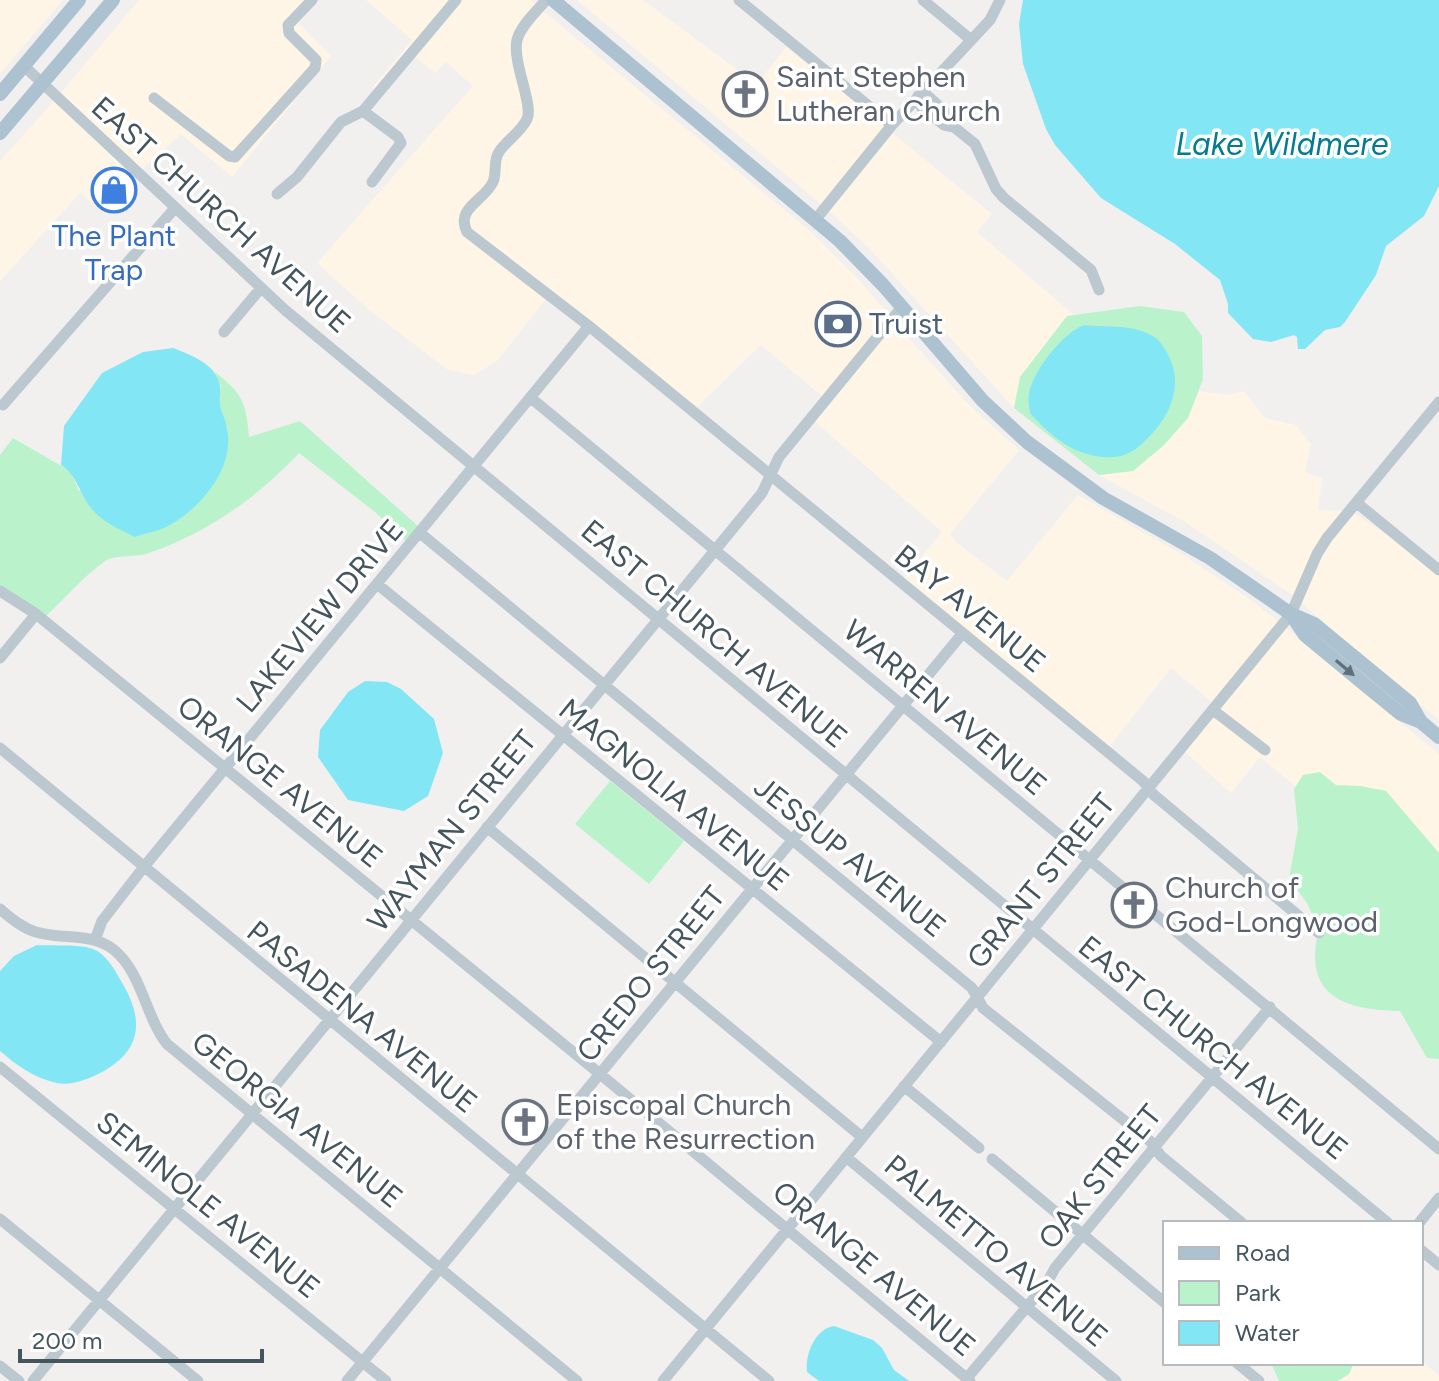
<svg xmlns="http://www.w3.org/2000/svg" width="1439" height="1381" viewBox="0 0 1439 1381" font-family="Figtree,sans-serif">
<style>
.commercial{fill:#fef5e7}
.green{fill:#baf3cb}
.water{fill:#83e6f4}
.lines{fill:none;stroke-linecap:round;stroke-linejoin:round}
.minor{stroke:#bbc8cf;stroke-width:11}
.major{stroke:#acc2d0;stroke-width:14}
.oneway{fill:#5f707a}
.labels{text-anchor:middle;stroke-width:7;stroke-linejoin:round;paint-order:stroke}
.worship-label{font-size:30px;fill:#5b616d;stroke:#fff;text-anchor:start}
.street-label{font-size:30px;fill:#45555e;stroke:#fff}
.shop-label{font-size:30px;fill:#366cbe;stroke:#fff}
.service-label{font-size:30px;fill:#4e5e75;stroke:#fff;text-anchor:start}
.water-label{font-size:32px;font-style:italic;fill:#047c8e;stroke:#fff}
</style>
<rect width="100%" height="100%" fill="#f2efef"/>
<!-- commercial -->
<path class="commercial" d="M0,0H63L0,74Z
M139,0H306L283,26L285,37L311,62V66L234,152L154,92L148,99L226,159H238L319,68V56L293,31L292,26L300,17L299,24L331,56L232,177L181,134L141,170L60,94Z
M366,0H451L375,90L372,88L412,40Z
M461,0H530L537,5L512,58L524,106L523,117L487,184L461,211L459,224L465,236L546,299L497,361L474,375L448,370L368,309L317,263L473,86L446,62L435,73L415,57L381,95Z
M577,0H643L757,84L786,47L885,127L822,205Z
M543,11L810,231L860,281L890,316L823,397L761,345L696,408L471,229L468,222V216L480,202L500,157L531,121L521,55L522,40Z
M54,101L135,177L106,215L80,193L0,281V161Z
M891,132L992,214L977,232L1074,315L1067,316L1020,377L1014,408L867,246L828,210Z
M895,323L969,405L1019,450L950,534L957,543L1007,581L1078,495L1183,555L1248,598L1279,622L1213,703L1171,668L1109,747L903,579L942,532L814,421Z
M1199,391L1229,395L1244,391L1265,418L1296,425L1311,444L1305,472L1322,478L1318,510L1344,511L1294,596L1185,522L1099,475L1133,471L1163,446L1188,418Z
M1354,513L1393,539L1439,576V720L1300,602L1321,556Z
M1285,627L1439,754V853L1386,791L1360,786L1336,785L1303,775L1296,787L1260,757L1231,793L1184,751L1214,716L1266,756L1271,749L1220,709Z
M1421,1360L1439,1376V1381H1338L1349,1374L1354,1363H1421Z"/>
<!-- green -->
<path class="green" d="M1140,306L1184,312L1202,336L1203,379L1188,418L1163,446L1133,471L1099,475L1014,408L1020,377L1067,316Z
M215,372C243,394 246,402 249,437L300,421L419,527L407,542L375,512L299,453C257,498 206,534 146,554C134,557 114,555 105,561C84,576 65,598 46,616L0,585V455L13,438L70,471L79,491L228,430L219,402L221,386Z
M1320,772L1336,785L1360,786L1386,791L1439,853V1059L1427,1058L1400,1011C1350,1010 1305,999 1317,938L1319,939L1325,932L1317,925L1307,903L1289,879L1298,828L1294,789L1303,775Z
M610,781L684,841L649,884L575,824Z
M1271,1363H1354L1349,1374L1338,1381H1279Z"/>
<!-- water -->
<path class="water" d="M1023,0H1439V186L1424,216L1386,246L1376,275L1345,322L1340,327L1325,330L1305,349H1298L1297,337L1294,335L1271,342L1253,339L1228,313V304L1220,280L1175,244L1101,198L1055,145L1046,129L1023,64L1019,24Z
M1084,325C1109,328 1133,323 1156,338C1161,342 1164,348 1167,353C1184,382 1172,413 1150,436C1140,446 1130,456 1114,457C1078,459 1052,438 1030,413C1029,407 1028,399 1029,394C1033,370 1063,333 1084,325Z
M173,348C191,355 216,364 220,385C221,391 219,398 220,404C221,412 226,420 227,428C235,467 203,506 170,525C160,531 146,533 135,537C119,529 102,522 91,508C80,494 76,474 61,465L64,426L102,373L143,352Z
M365,681L387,682L401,689L434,719L443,753L428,796L404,811L348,800L318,757L320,730L348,692Z
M37,945C52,946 80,944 93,949C106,954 115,970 121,981C145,1020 142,1051 100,1073C86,1080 69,1087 53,1082C33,1077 15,1064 0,1051V971L14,956Z
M834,1326L873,1340L882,1348L894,1370L909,1381H819L807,1372C805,1354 815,1329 834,1326Z"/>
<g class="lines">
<!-- minor -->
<path class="minor" d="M546,0C537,11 521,25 517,40C512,63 534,105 527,119C521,132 506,141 499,152C493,160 497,173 493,182C484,201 455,208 467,232L589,326L1143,781L1154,795L1319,933
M739,0L892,125
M923,0L970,39
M24,66L285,310L1388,1223
M918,96L921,99L929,97L951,117L954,127L944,125L921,107V99
M154,98L229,156L235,157L315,68L316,60L289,33L288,25L312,0
M363,111L398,137L401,143L372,182
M954,127L975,144L996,189L1004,198L1091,270L1099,290
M277,194L297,177L341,122L363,111L456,0
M816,219L892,125L990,20L1000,0
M224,332L261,288
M531,398L1439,1149
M3,405L175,208
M1357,503L1439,570
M420,533L972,988L983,1008L1150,1141L1161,1156L1242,1223
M377,584L941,1042
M0,591L36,614L600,1074L970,1381
M0,658L36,614
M1213,710L1265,750
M0,748L769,1381
M487,827L862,1137
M0,909C11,918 22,928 36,932C61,940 91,932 113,949C142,972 145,1016 167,1044L577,1381
M95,940L102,921L143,868L589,326
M0,1067L386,1381
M904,1086L979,1148
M846,1157L1116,1381
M992,1159L1165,1303
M0,1219L198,1381
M1419,1223L1439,1198
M1421,1250L1439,1265
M1237,1363L1259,1381
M0,1366L19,1381
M967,1378L1047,1283L1055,1268L1270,1007
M33,1381L762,493L779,457L902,307
M347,1381L962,634
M663,1381L1291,614L1317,554L1327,538L1439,402"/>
<!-- major -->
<path class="major" d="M553,0L840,241L883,285L983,401L1027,442L1103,498L1210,558L1291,614L1314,624L1410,703L1421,722L1439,737
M0,94L79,0
M0,133L113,0
M1291,614L1305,635L1363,683L1401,714L1421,722"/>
</g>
<!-- one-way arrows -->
<defs><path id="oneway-solid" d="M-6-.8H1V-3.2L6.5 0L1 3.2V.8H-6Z" transform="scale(2)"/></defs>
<use class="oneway" href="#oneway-solid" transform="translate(1345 668) rotate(40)"/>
<!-- icons -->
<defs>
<g id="church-ring" transform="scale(2.3)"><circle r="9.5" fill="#fff" stroke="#6b7280" stroke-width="1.5"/><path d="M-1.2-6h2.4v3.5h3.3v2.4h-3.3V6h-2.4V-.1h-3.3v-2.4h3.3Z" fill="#6b7280"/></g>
<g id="shop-ring" transform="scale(2.3)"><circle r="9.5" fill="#fff" stroke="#3f7fe0" stroke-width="1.5"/><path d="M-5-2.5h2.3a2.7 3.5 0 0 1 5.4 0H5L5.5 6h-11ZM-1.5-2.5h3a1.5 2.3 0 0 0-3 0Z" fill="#3f7fe0"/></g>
<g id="bank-ring" transform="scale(2.3)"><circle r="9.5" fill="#fff" stroke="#5c6f8a" stroke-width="1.5"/><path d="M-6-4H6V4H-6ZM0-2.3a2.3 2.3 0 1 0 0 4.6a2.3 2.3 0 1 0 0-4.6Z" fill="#5c6f8a"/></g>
</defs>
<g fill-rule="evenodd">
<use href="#church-ring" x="745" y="94"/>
<use href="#shop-ring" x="114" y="190"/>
<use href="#bank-ring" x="838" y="324"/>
<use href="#church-ring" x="1134" y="905"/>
<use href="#church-ring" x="525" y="1122"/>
</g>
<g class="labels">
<!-- worship labels -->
<g class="worship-label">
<text x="776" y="87">Saint Stephen<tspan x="776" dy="34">Lutheran Church</tspan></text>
<text x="1165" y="898">Church of<tspan x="1165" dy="34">God-Longwood</tspan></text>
<text x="556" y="1115">Episcopal Church<tspan x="556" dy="34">of the Resurrection</tspan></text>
</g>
<!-- street labels -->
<g class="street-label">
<text transform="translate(221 215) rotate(42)" y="10">EAST CHURCH AVENUE</text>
<text transform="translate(970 609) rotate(39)" y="10">BAY AVENUE</text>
<text transform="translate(320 616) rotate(-50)" y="10">LAKEVIEW DRIVE</text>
<text transform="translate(714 634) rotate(40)" y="10">EAST CHURCH AVENUE</text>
<text transform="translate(945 708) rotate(40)" y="10">WARREN AVENUE</text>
<text transform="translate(280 782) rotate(39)" y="10">ORANGE AVENUE</text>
<text transform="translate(674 795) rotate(39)" y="10">MAGNOLIA AVENUE</text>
<text transform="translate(452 831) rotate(-51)" y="10">WAYMAN STREET</text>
<text transform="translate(850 857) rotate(39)" y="10">JESSUP AVENUE</text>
<text transform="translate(1041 881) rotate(-51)" y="10">GRANT STREET</text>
<text transform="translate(651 974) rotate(-51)" y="10">CREDO STREET</text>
<text transform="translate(362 1017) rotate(39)" y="10">PASADENA AVENUE</text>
<text transform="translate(1213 1048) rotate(39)" y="10">EAST CHURCH AVENUE</text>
<text transform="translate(297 1120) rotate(39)" y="10">GEORGIA AVENUE</text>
<text transform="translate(1100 1177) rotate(-51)" y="10">OAK STREET</text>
<text transform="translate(208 1205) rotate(39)" y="10">SEMINOLE AVENUE</text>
<text transform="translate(996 1251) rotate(40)" y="10">PALMETTO AVENUE</text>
<text transform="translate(874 1269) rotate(40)" y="10">ORANGE AVENUE</text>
</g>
<!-- shop labels -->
<g class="shop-label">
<text x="114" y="246">The Plant<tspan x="114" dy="34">Trap</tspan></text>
</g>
<!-- service labels -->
<g class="service-label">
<text x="869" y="334">Truist</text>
</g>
<!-- water labels -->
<g class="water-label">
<text x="1282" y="155">Lake Wildmere</text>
</g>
</g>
<!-- legend -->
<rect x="1163" y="1221" width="260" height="144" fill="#ffffff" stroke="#b5bbbf" stroke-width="2"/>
<rect x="1179" y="1247" width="40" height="12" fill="#acc2d0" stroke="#b5bbbf" stroke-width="2"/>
<text x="1235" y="1261" font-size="24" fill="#45555e">Road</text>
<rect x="1179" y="1281" width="40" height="24" fill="#baf3cb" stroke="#b5bbbf" stroke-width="2"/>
<text x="1235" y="1301" font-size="24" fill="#45555e">Park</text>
<rect x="1179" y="1321" width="40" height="24" fill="#83e6f4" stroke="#b5bbbf" stroke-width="2"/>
<text x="1235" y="1341" font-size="24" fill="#45555e">Water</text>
<!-- scale -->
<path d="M20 1349v12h242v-12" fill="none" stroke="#45555e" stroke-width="4"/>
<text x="32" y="1349" font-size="24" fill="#45555e" stroke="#ffffff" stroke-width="6" paint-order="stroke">200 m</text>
</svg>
